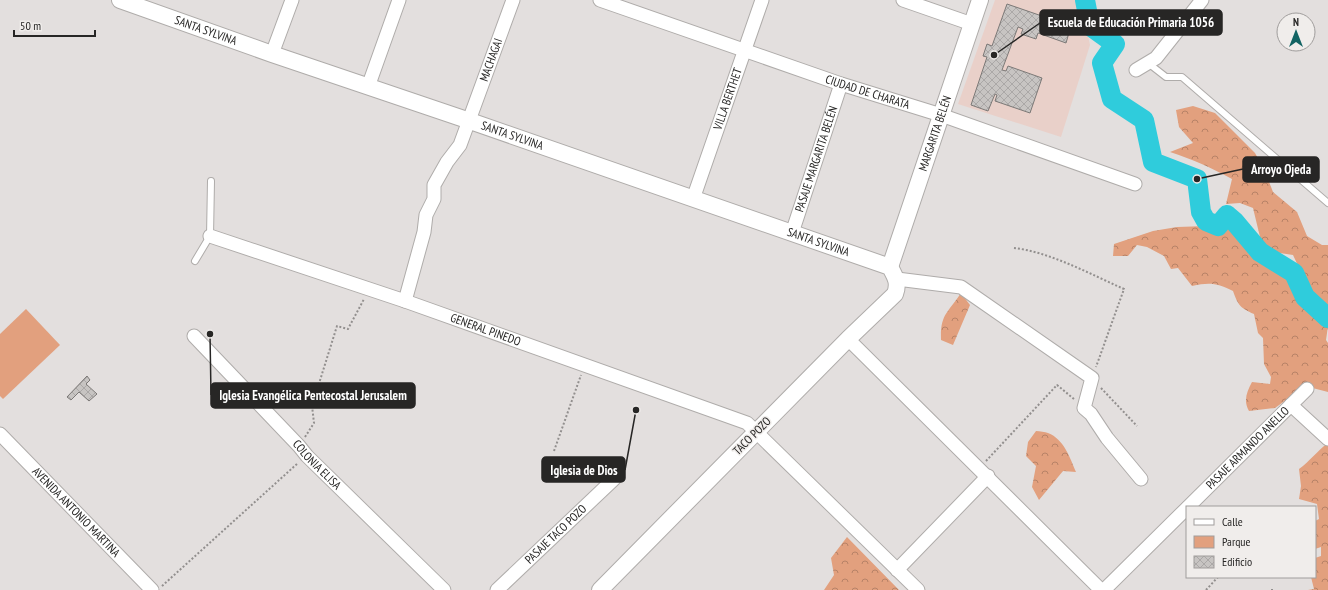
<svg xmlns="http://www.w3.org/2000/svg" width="1328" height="590" viewBox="0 0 1328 590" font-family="'PT Sans Narrow',sans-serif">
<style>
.education{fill:#e9d0c9}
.green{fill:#e2a07e}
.forest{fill:url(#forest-crowns)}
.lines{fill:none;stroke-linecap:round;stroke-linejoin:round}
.river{stroke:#2fccdc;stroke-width:20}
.building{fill:url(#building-cross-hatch);stroke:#7c7977}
.service-casing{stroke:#afacaa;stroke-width:8}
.minor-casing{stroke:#afacaa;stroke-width:15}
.tertiary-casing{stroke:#afacaa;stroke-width:18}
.path{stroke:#928f8e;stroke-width:2;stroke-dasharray:2 2;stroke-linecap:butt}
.service{stroke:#fff;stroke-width:6}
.minor{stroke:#fff;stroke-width:13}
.tertiary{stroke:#fff;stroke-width:16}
.labels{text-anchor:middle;stroke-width:3;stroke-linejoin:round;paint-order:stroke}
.street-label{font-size:12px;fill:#272625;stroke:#f0edeb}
.leader{fill:none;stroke:#272625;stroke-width:1.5}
.callout-dot{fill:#272625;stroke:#f0edeb;stroke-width:1.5}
.callout{fill:#272625;stroke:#272625;stroke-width:1.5}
.callout-label{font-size:13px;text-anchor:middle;font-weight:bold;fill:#fff}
</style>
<defs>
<pattern id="forest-crowns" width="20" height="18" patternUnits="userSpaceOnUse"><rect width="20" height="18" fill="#e2a07e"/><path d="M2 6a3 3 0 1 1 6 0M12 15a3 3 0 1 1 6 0" fill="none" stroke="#b78267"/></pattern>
<pattern id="building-cross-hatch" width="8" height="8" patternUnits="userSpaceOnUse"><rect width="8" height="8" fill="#c7c4c2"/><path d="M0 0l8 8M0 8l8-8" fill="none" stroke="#aba8a7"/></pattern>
</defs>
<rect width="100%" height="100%" fill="#e3dfde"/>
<!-- education -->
<path class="education" d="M995,0H1080L1090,45L1061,137L958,104Z"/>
<!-- green -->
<path class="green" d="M26,309L60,345L3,399L0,396V334Z"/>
<!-- forest -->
<path class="forest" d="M1193,106L1215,113L1255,153L1264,169L1273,192L1297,212L1307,236L1322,245H1328V308L1307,285L1293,255L1266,251L1260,237L1253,208L1240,203L1226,204L1232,179C1212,168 1192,159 1170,152L1193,143L1179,127L1176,110Z
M1207,226L1220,230L1232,226L1237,230L1249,254L1288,275L1296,289L1304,300L1328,326L1326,340L1328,343V392L1301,385L1286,400L1275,408L1249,411C1243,401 1247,391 1252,382L1270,384L1271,377L1264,364L1263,338L1258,333L1254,314C1240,308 1238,305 1233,291C1217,283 1210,282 1192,286L1178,268L1171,269L1164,256L1147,247L1137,245L1128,256H1113L1114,244L1153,231L1177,227Z
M961,293L970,305L953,345L941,340C940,314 948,313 961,293Z
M1036,431C1040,431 1045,432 1048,433C1064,439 1070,458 1076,472L1063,471L1039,500L1032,487L1036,466L1026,456L1028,442Z
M1328,443V590H1308L1314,589L1311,577H1315V558L1321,556V547L1315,549V521L1319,519L1317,504L1299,499L1301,486L1299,469C1310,461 1317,451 1328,443Z
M847,537L899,590H824L834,575L831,558Z"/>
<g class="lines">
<!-- river -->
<path class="river" d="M1085,0L1090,26L1115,44L1102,63L1112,99L1144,120L1153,162L1197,179L1201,212L1206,221L1218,226L1227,215L1234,221L1260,252L1294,273L1305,297L1328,318"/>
</g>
<!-- building -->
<path class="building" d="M1007,4L1071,26L1066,43L1038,33L1036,39L1021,34L1023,29L1018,27L1002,70L1006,71L1008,66L1042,78L1030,113L995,101L997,95L995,94L988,111L971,105L987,57L983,56L987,44L992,46Z
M87,376L90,380L86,384L97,394L89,401L79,392L71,400L67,397Z"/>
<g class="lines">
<!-- service casing -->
<g class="service-casing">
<path id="service" d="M1148,63L1166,77H1182L1328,203
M195,261L210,236L211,181"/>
</g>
<!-- minor casing -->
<g class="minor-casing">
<g id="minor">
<path id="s1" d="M600,0L841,84L941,115L1135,184"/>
<path d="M903,0L972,24"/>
<path d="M272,54L292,0"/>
<path d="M1136,70L1156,58L1202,0"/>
<path d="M368,87L399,0"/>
<path id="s2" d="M693,199L762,0"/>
<path id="s3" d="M792,233L841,84"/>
<path id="s4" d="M210,236L405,301L747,423L918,590"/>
<path d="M897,279L961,287L1092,378L1084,408L1091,414L1107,438L1141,479"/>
<path id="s5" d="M405,301L424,232L426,215L434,199V185L447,162L460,145L513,0"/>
<path id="s6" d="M194,336L299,446L307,456L444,590"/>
<path d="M848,339L1101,590"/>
<path d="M1291,405L1328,439"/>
<path id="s7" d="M0,434L152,590"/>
<path id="s8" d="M1188,507L1307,389"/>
<path d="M897,570L988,476"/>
<path id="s9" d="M497,590L614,479"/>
<path d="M1104,590L1187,508"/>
</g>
</g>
<!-- tertiary casing -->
<g class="tertiary-casing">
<g id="tertiary">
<path id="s10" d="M120,0L272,54L470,121L890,267C896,278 899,283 895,294L848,339L600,590"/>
<path id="s11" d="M890,267L980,0"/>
</g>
</g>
<!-- path -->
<path class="path" d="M1014,248C1050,252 1090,274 1124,289L1096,367
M1101,388L1137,426
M305,437L314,423L312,406L337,326L348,329L364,299
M554,451L581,375
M986,461L1057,385L1074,399
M162,586L298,463
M1272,589V590
M1206,590L1218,577"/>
<!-- service -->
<use href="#service" class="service"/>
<!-- minor -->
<use href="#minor" class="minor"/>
<!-- tertiary -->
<use href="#tertiary" class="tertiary"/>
</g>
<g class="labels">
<!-- street labels -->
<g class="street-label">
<text dy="4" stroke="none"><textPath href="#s10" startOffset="91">SANTA SYLVINA</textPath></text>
<text dy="4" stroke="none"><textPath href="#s5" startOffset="259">MACHAGAI</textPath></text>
<text dy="4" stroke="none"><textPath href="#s1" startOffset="283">CIUDAD DE CHARATA</textPath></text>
<text dy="4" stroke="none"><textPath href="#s2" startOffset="106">VILLA BERTHET</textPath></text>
<text dy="4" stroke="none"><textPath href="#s11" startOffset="141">MARGARITA BELÉN</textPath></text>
<text dy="4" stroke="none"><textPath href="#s10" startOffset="415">SANTA SYLVINA</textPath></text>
<text dy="4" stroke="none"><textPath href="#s3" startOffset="78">PASAJE MARGARITA BELÉN</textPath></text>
<text dy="4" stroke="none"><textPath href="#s10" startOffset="739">SANTA SYLVINA</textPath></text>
<text dy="4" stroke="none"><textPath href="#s4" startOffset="291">GENERAL PINEDO</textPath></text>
<text transform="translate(752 436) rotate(-45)" y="4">TACO POZO</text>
<text dy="4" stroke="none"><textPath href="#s8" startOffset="84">PASAJE ARMANDO ANELLO</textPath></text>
<text dy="4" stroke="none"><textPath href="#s6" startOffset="178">COLONIA ELISA</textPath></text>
<text dy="4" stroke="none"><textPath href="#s7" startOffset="109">AVENIDA ANTONIO MARTINA</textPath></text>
<text dy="4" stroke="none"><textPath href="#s9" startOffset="81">PASAJE TACO POZO</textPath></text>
</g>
</g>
<!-- callouts -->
<path class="leader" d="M994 55L1040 23M1197 179L1243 169M210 334L211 395M636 410L625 470"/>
<g class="callout-dot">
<circle cx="994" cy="55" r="4"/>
<circle cx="1197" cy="179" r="4"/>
<circle cx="210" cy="334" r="4"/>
<circle cx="636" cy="410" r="4"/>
</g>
<g class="callout">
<rect x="1040" y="10" width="182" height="25" rx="4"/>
<rect x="1243" y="157" width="76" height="25" rx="4"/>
<rect x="211" y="383" width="204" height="25" rx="4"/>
<rect x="542" y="457" width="83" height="25" rx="4"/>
</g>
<g class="callout-label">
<text x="1131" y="27">Escuela de Educación Primaria 1056</text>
<text x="1281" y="174">Arroyo Ojeda</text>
<text x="313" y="400">Iglesia Evangélica Pentecostal Jerusalem</text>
<text x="584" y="475">Iglesia de Dios</text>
</g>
<!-- legend -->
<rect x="1186" y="506" width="130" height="72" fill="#f0edeb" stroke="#a09d9c"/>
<rect x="1194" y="519" width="20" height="6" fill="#ffffff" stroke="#a09d9c"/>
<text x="1222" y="526" font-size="12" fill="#272625">Calle</text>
<rect x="1194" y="536" width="20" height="12" fill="#e2a07e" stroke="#a09d9c"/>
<text x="1222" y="546" font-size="12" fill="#272625">Parque</text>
<rect x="1194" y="556" width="20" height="12" fill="url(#building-cross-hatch)" stroke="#a09d9c"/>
<text x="1222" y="566" font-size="12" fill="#272625">Edificio</text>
<!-- north arrow -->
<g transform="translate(1296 32)"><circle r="19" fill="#f0edeb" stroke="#a09d9c"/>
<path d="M0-3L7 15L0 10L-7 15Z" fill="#126363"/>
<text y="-6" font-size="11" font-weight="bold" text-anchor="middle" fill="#272625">N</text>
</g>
<!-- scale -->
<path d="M14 30v6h81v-6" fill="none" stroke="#272625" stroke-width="2"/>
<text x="20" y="30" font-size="12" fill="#272625" stroke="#f0edeb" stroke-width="3" paint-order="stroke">50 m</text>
</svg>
